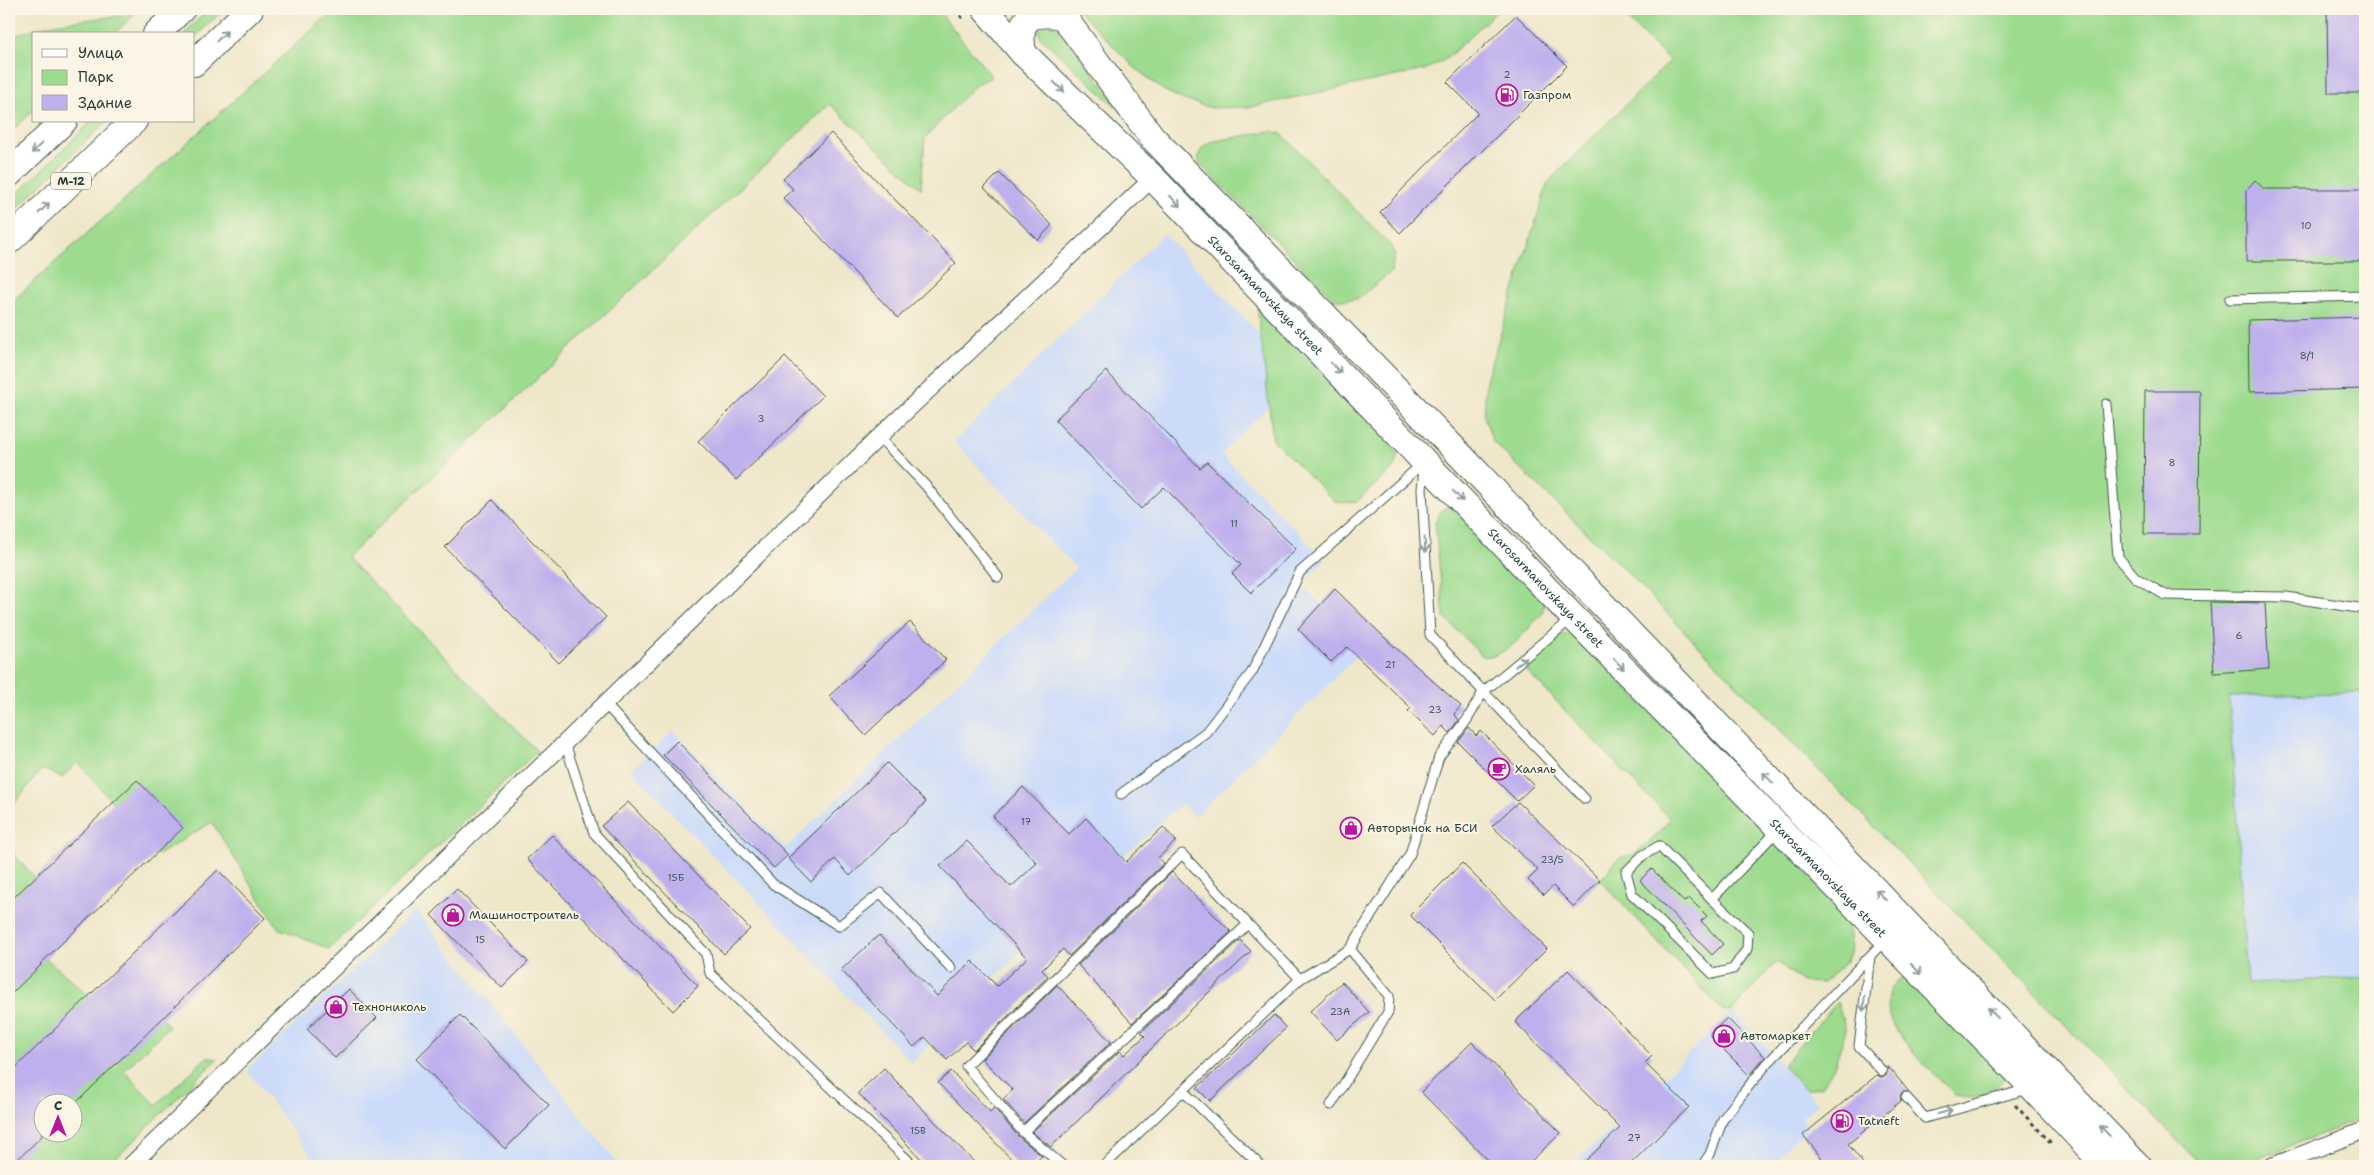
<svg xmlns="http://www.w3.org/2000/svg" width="2374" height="1175" viewBox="0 0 2374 1175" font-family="'Shantell Sans',sans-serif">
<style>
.built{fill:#cbdbf9}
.green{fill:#9ddb8f;stroke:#5e8c62;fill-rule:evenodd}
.building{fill:#beb0ec}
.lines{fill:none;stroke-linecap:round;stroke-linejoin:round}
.service-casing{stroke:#3e564a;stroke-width:11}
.minor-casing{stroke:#3e564a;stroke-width:18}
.primary-casing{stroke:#3e564a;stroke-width:28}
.path{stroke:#3e564a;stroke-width:3;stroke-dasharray:4 4;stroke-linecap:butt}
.service{stroke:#fff;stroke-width:9}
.minor{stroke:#fff;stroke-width:16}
.primary{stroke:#fff;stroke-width:26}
.oneway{stroke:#8f9e9a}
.labels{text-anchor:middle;stroke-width:4;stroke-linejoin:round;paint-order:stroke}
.number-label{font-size:10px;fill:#475a62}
.shield{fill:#fcf5e5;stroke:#617469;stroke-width:1}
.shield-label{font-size:11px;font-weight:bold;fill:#1f3d34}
.poi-label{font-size:12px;fill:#1f3d34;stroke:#fcf5e5;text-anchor:start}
.street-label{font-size:12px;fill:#1f3d34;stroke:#fcf5e5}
</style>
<rect width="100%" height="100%" fill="#fcf5e5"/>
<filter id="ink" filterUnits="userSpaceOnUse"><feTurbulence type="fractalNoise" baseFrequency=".02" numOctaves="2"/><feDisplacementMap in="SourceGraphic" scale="10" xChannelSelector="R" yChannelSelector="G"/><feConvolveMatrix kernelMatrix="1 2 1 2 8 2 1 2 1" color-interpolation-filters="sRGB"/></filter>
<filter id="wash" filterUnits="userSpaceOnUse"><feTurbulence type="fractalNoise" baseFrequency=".0096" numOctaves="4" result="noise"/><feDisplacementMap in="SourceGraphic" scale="20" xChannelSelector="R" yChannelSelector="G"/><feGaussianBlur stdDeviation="1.12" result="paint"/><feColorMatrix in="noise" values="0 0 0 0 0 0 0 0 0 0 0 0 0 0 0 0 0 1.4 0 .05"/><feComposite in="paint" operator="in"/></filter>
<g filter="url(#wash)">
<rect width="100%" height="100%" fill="#efe7c9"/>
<!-- built -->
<path class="built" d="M1164,234L1270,345L1276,399L1221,454L1325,560L1300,584L1366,647L1195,817L1182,804L1050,921L912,1063L631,770L673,731L786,848L1076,568L954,442Z
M2365,690V977L2247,984L2229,696Z
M416,910L620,1166H319L247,1070Z
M1732,1011L1818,1104L1801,1118L1808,1128L1788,1146L1774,1166H1570L1609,1132Z"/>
<!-- green -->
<path class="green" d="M209,9H224L194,38V34H183Z
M335,9H937L992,77L975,85L925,138L921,189L830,104L347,557L537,751L329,949L278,928L212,822L158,855L78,762L62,778L42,769L9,810V304Z
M1077,9H1499L1445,60L1424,70L1250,107L1211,108L1184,100L1163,90L1134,67Z
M1617,9H2365V692L2229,697L2247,984L2365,977V1117L2239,1166H2202L1628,573L1493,442L1484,416L1486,380L1548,182L1670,61Z
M135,14L114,34H34V110L9,134V39C43,20 96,20 135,14Z
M1052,23L1137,126L1040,37L1038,26Z
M92,121H107L9,216V202Z
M1271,131L1282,134L1390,245L1395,255L1391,272L1357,299L1341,300L1333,298L1199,163C1197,153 1202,147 1210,142Z
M1257,305L1394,448L1398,456L1393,469L1357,501L1343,503L1334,501L1273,440Z
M1451,505L1544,596V607L1541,615C1525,631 1506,660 1482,656L1444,617L1435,522L1441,511Z
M1572,633L1836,901C1845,918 1858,943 1846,961C1840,969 1830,976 1823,983L1802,982L1777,961L1732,1011L1722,1010L1600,880L1619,858L1634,854L1651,841L1670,819L1526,670V663L1559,635Z
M9,849L67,914L28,943L90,996L122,971L169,1026L124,1071L156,1105L207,1057L217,1059L108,1166H9ZM42,1102H72V1132H42Z
M1912,974L2009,1075C1992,1091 1980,1102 1956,1096C1933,1072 1878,1028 1889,992C1892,983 1902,976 1912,974Z
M1837,1002L1846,1030L1834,1067L1823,1086L1806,1090L1783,1065Z"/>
<g id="blocks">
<!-- building -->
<path class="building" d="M2327,9H2365V93H2328Z
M1516,15L1567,66L1400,233L1380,212L1478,113L1447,82Z
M831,133L956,263L898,318L783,198L793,189L783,179Z
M999,173L1052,225L1038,240L984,188Z
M2255,180L2264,189H2365V261H2246V190Z
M2365,317V389L2249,392L2248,320Z
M785,357L823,396L736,480L698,441Z
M1106,371L1200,468L1207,462L1296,549L1251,593L1232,574L1241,565L1164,487L1141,509L1055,420Z
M2145,391H2200L2199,534H2144Z
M492,500L606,617L559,663L445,547Z
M1335,589L1386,639L1461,706L1454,714L1459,720L1450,733L1443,726L1435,736L1408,711L1411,708L1347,647L1331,662L1298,629Z
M2210,602L2265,603L2269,669L2214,673Z
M910,622L946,660L865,735L829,696Z
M1469,728L1476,736L1481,731L1534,785L1517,801L1458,742Z
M677,741L788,855L774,868L663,755Z
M887,763L926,802L850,876L835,859L811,882L788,858Z
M137,780L183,828L40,964L41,965L9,996V902Z
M1023,787L1069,834L1086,818L1126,862L1163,827L1176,841L1158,858L1164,863L1069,956L1063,949L1042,970L1048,976L974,1050L966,1042L947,1060L925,1037L914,1047L841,970L879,935L937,996L972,961L997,986L1027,958L940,866L967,841L1011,887L1037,863L993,816Z
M628,802L750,929L724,954L601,826Z
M1518,802L1600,880L1574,907L1553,886L1544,895L1528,880L1538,870L1492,826Z
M552,835L698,986L673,1011L527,859Z
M1462,863L1547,949L1495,1000L1410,915Z
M1652,869L1684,902L1689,898L1707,916L1701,921L1723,944L1712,955L1640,880Z
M218,870L265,918L77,1102H42V1136L11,1166H9V1074Z
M1172,872L1231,932L1132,1023L1078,965Z
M457,889L528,962L502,988L431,915Z
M1240,940L1251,951L1051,1147L1032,1132L1120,1051L1124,1055L1145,1036L1141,1032Z
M1568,970L1652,1056L1645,1063L1689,1107L1628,1166H1580L1620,1128L1515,1022Z
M1342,982L1369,1012L1337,1040L1310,1011Z
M1057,985L1111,1042L1024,1123L1003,1099L1013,1090L982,1059Z
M349,989L377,1018L335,1058L307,1029Z
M460,1015L549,1105L505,1149L416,1059Z
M1274,1015L1286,1028L1210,1101L1197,1088Z
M1727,1018L1765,1057L1749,1075L1709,1035Z
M1472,1042L1561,1133L1526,1166H1494L1421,1092Z
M1888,1066L1909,1092H1902L1900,1096L1901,1101L1848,1144L1865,1166H1828L1803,1135L1877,1075L1881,1077L1886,1076Z
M884,1068L910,1096L978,1166H928L858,1093Z
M951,1071L990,1112L994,1108L1018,1136L1042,1156L1031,1166H1018L938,1083Z"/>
</g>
</g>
<g filter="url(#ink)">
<use href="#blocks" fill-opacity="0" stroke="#3e564a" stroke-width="1"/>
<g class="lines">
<!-- service casing -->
<g class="service-casing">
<path id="service" d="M2230,299L2365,296
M2106,404L2118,557L2136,578L2165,595L2286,597L2365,609
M879,437L926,486L998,577
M1424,469L1422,489L1430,635L1585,799
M605,704L773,884L839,926L881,893L951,968
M565,743L594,833L706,954L710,973L914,1166
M1121,794L1206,732L1252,672L1300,572L1423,463
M1712,899L1748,933L1747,949L1733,969L1713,974L1632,894L1626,872L1642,856L1659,846L1712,899L1778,830
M1870,956L1859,1046L1882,1071
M1300,979L1350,949L1410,854L1439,757L1467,720L1483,692L1571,619
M1183,1091L1261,1166
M1906,1097L1925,1118L2028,1089
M1331,1105L1388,1012L1389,996L1350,949
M1023,1132L1248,924
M1063,1166L1023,1132L966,1066L1182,854L1300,979L1104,1166
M1702,1166L1710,1154L1723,1119L1743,1093L1767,1064L1886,939"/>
</g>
<!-- minor casing -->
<g class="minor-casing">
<path id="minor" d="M130,1166L879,437L1153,178
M2272,1166L2365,1130"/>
</g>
<!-- primary casing -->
<g class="primary-casing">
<g id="primary">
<path id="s1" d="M985,9L1023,53L1153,178L1573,617L2033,1088L2106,1166"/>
<path d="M1055,9L1063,16L1152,137L1461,456L2138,1166"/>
<path d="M156,34L182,9"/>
<path d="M1023,53C1017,17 1029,11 1063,16"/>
<path d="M194,63L250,9"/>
<path d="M9,174L64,121"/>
<path d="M9,241L134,121"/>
</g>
</g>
<!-- path -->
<path class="path" d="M955,9L964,20
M2015,1105L2052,1144"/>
<!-- service -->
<use href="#service" class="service"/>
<!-- minor -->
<use href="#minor" class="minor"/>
<!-- primary -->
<use href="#primary" class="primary"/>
</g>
<!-- one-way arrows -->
<defs><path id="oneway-shaft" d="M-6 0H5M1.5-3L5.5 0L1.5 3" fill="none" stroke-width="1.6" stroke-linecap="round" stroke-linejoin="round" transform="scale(1.25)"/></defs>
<g class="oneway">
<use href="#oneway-shaft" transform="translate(222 36) rotate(-44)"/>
<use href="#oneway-shaft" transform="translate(1059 87) rotate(44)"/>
<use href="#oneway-shaft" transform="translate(37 148) rotate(136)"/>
<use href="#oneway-shaft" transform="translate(1175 201) rotate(46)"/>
<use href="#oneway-shaft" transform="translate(44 208) rotate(-44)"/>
<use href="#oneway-shaft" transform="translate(1336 368) rotate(46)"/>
<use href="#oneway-shaft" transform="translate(1458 496) rotate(46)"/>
<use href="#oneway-shaft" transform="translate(1425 545) rotate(87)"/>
<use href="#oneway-shaft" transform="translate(1521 662) rotate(-39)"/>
<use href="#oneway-shaft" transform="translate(1619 664) rotate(46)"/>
<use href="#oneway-shaft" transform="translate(1768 778) rotate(-134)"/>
<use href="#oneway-shaft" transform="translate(1881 895) rotate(-134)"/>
<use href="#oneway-shaft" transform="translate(1916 969) rotate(46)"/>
<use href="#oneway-shaft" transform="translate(1864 1004) rotate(97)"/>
<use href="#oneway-shaft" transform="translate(1993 1013) rotate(-134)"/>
<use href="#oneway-shaft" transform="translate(1945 1112) rotate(-15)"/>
<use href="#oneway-shaft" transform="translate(2105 1131) rotate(-134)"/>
</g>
</g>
<!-- icons -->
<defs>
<g id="fuel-ring" transform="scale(1.125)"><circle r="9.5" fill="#fcf5e5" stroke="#b5179e" stroke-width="1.5"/><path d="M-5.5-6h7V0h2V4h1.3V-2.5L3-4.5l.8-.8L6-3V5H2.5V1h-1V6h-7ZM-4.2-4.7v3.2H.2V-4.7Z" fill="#b5179e"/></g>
<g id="cafe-ring" transform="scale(1.125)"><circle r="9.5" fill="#fcf5e5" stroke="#b5179e" stroke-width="1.5"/><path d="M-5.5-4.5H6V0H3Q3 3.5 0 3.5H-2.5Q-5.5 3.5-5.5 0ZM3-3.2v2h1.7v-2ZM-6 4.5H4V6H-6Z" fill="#b5179e"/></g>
<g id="shop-ring" transform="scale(1.125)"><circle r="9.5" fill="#fcf5e5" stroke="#b5179e" stroke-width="1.5"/><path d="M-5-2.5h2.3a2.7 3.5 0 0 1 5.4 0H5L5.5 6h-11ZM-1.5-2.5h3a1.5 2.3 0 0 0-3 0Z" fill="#b5179e"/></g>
</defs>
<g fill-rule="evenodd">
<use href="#fuel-ring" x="1507" y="95"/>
<use href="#cafe-ring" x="1499" y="769"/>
<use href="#shop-ring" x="1351" y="828"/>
<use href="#shop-ring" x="453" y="915"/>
<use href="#shop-ring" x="336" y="1007"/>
<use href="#shop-ring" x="1724" y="1036"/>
<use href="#fuel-ring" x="1842" y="1121"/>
</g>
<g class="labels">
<!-- number labels -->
<g class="number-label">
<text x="1507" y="78">2</text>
<text x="2306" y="229">10</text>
<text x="2307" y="359">8/1</text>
<text x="761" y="422">3</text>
<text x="2172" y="466">8</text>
<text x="1234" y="527">11</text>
<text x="2239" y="639">6</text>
<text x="1390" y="668">21</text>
<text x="1435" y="713">23</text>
<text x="1026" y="825">17</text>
<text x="1552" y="863">23/5</text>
<text x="676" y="881">15Б</text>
<text x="480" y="943">15</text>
<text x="1340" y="1015">23А</text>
<text x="918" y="1134">15В</text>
<text x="1634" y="1141">27</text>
</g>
<!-- shield labels -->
<rect class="shield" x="51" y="172.5" width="40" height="17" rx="4"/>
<g class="shield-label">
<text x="71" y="185">М-12</text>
</g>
<!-- poi labels -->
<g class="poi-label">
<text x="1523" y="99">Газпром</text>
<text x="1515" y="773">Халяль</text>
<text x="1367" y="832">Авторынок на БСИ</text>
<text x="469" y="919">Машиностроитель</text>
<text x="352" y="1011">Технониколь</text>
<text x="1740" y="1040">Автомаркет</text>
<text x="1858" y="1125">Tatneft</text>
</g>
<!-- street labels -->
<g class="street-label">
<text dy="4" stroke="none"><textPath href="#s1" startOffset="401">Starosarmanovskaya street</textPath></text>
<text dy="4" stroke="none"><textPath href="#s1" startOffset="806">Starosarmanovskaya street</textPath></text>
<text dy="4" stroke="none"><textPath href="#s1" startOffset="1211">Starosarmanovskaya street</textPath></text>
</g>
</g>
<!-- margin -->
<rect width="2374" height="1175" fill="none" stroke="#fcf5e5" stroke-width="30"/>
<!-- legend -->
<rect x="32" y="32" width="162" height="90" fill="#fcf5e5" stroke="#a4ab9e"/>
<rect x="42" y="49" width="25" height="8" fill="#ffffff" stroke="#a4ab9e"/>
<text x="78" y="58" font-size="15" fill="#1f3d34">Улица</text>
<rect x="42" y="70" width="25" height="15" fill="#9ddb8f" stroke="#a4ab9e"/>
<text x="78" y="82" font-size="15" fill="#1f3d34">Парк</text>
<rect x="42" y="95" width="25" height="15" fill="#beb0ec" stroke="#a4ab9e"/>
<text x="78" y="108" font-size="15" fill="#1f3d34">Здание</text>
<!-- north arrow -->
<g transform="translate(58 1118)"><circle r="24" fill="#fcf5e5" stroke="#a4ab9e"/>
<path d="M0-4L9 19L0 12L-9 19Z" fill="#b5179e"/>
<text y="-8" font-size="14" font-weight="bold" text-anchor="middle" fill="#1f3d34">С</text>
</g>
</svg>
